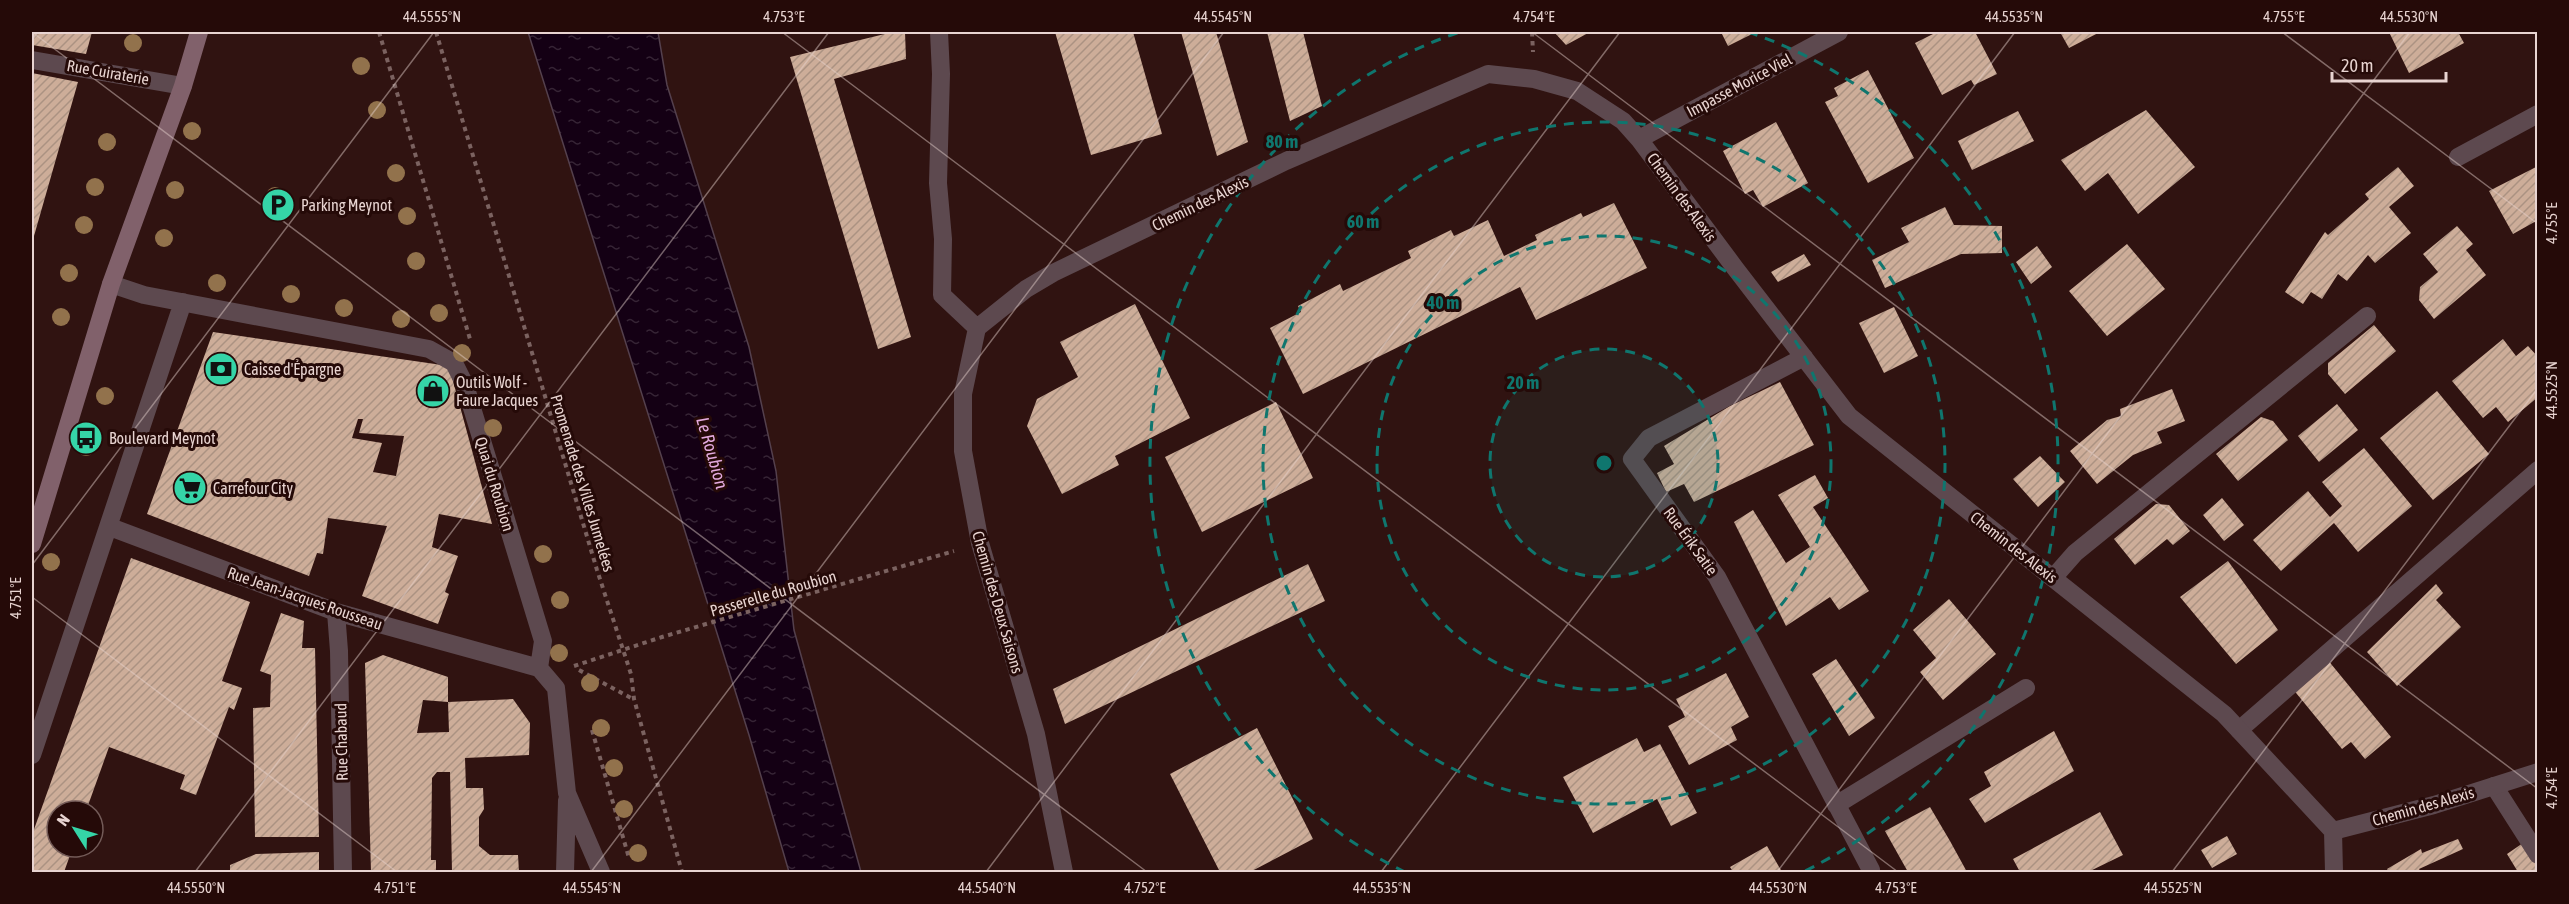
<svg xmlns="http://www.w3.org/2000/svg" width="2569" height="904" viewBox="0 0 2569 904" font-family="'Asap Condensed',sans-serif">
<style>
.water{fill:url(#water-ripples);stroke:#54404d;stroke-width:1.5}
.building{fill:url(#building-hatch);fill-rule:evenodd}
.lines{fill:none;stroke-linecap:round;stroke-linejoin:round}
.path{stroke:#7b6260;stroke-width:4;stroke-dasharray:4.5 4.5;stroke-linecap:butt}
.lane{stroke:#5d494f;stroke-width:18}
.street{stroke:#5d494f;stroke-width:18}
.secondary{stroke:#81616b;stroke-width:18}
.tree{fill:#92724c}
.ticks{fill:none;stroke:#e8d4d1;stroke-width:1.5;stroke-opacity:0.45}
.ring{fill:none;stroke:#0f766e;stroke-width:3;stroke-dasharray:10 8}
.labels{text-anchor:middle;stroke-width:6;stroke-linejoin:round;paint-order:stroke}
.street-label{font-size:16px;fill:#e8d4d1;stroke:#250a08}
.poi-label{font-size:16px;fill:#e8d4d1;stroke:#250a08;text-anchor:start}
.water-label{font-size:18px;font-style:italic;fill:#e3aade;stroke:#250a08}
.centre{fill:#0f766e;stroke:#250a08;stroke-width:3}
.ring-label{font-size:18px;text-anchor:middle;font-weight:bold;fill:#0f766e;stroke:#250a08;stroke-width:6;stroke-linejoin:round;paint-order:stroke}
.neatline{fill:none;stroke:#e8d4d1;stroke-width:2}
.ticks-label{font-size:15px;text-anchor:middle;fill:#e8d4d1}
</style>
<defs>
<pattern id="water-ripples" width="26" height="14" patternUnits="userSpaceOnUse" patternTransform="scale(1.5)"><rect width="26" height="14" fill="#140014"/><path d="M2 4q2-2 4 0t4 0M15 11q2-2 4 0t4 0" fill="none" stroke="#362435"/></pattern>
<pattern id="building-hatch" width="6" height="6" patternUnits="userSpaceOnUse" patternTransform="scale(1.5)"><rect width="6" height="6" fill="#cdad99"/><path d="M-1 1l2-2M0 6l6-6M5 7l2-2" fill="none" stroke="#ab9282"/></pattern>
</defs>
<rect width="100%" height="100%" fill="#301311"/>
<!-- water -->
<path class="water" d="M528,32H658L667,85L749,347L776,471L794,630L861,872H789L749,735Z"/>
<!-- building -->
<path class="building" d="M32,32H92L86,54L32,45Z
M893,32H905L906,59L834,79L911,337L878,349L790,57Z
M1055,32H1133L1162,134L1091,155Z
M1181,32H1216L1248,142L1217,156Z
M1267,32H1303L1322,106L1290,121Z
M1554,32H1590L1566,45Z
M1721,32H1756L1728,46Z
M1937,32H1975L1997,74L1974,85L1971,80L1942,95L1915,43Z
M2060,32H2100L2069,48Z
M2389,32H2458L2464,43L2409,73Z
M1868,70L1914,158L1868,183L1825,102L1838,96L1834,88Z
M32,73L78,82L32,243Z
M2146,110L2195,167L2138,214L2108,173L2085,191L2061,160Z
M2018,111L2034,141L1972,170L1958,141Z
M1776,122L1808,183L1763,207L1753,190L1745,194L1723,151Z
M2538,166V220L2513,234L2489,191Z
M2398,167L2414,186L2389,207L2411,233L2375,263L2368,255L2347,281L2338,274L2322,299L2311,292L2303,304L2285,292L2325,232L2328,235L2369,199L2365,194Z
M1614,203L1647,268L1536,320L1520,287L1303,394L1270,328L1301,312L1298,306L1340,284L1343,291L1411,258L1408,251L1451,230L1454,236L1488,220L1504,256L1537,240L1535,235L1581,213L1583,217Z
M1945,207L1954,225L2002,226V253L1961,254L1885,288L1872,260L1909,242L1901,228Z
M2457,226L2473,244L2466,250L2486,275L2434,319L2419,300L2420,287L2438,272L2423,254Z
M2127,244L2165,289L2107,336L2069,291Z
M2037,246L2052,267L2031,284L2016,262Z
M1804,254L1811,265L1778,282L1771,272Z
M1135,304L1190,418L1115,456L1119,465L1062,494L1027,426L1037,399L1078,377L1060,342Z
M1894,307L1918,356L1884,373L1859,323Z
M2374,325L2396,351L2345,394L2328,374V363Z
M213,332L449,366L492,524L439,514L432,547L458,556L445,592L449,594L438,624L362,596L387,526L328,518L323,554L317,553L309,576L147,514ZM358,419H363L359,433L404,436L396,476L373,472L382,443L352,438Z
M2503,339L2516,356L2528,346L2538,357V397L2508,422L2496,407L2483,418L2452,381Z
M1780,382L1814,445L1694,502L1684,484L1666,492L1657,473L1674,464L1664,446L1730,406Z
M2172,389L2185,421L2157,432L2162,443L2133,455L2097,484L2070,451L2107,420L2121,416L2120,409Z
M2437,391L2489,454L2433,500L2380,438Z
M1276,402L1313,478L1202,532L1165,457Z
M2337,404L2358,430L2319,462L2298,436Z
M2261,417L2273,421L2288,440L2238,481L2216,454Z
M2364,448L2412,506L2358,552L2334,523L2281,571L2253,540L2308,491L2330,517L2342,506L2322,482Z
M2040,456L2065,482L2038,507L2013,479Z
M1815,475L1828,498L1813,507L1869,591L1839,610L1830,597L1786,626L1734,522L1753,510L1786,563L1810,547L1778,495Z
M2222,498L2244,525L2224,541L2203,515Z
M2156,504L2169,505L2190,531L2173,545L2167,539L2135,565L2114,539Z
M131,558L250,602L222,681L242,688L234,710L229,707L196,795L180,789L185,775L109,747L86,811H57V847H73L64,872H32V835Z
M2228,561L2278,630L2236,664L2180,597Z
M1308,564L1325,601L1065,724L1053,689Z
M2436,584L2443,593L2436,600L2461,627L2397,686L2367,652Z
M1949,599L1996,654L1943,700L1920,672L1936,658L1913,630Z
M281,613L304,621L302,648H315L319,837H255L253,708L270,707L271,675L260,671Z
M383,655L448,677V702L423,700L417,733L449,732L448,702L513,699L530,723L529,755L465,758L466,788H483L484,809L479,817V846L490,855H518L519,872H452L450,772H437L432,778L431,860H436V872H371L365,663Z
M1836,659L1875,718L1849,736L1812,674Z
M2327,659L2391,737L2365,759L2351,742L2342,749L2292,688Z
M1726,673L1749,717L1731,727L1737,740L1689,765L1668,726L1685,717L1676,699Z
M1257,728L1313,839L1250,872H1220L1170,774Z
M2054,731L2074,771L1985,823L1969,799L1991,786L1984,772Z
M1637,738L1644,752L1660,744L1697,813L1671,826L1657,799L1593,833L1563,777Z
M1930,807L1950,841L1967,872H1908L1885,831Z
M2100,812L2123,855L2088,872H2020L2013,859Z
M2227,836L2237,854L2212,868L2201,850Z
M2458,839L2463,849L2419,869L2421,872H2389L2387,869L2421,849L2422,853Z
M2523,843L2538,866V872H2518L2507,854Z
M1767,846L1782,872H1733L1730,867Z
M319,852V872H230V865L256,854Z"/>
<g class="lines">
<!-- path -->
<path class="path" d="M379,32L470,339
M436,32L597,570L631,674L634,699L682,872
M1532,32L1533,52
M574,666L662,637L954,551
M579,670L633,699
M592,730L629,858"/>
<!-- lane -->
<path class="lane" d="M2053,578L2075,553L2367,316
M2239,730L2538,470
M2494,786L2538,855"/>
<!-- street -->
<path class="street" d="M939,32L941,74L938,183L943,239L942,295L977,328
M32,60L183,86
M1639,139L1839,32
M2458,157L2538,114
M111,284L144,295L429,349L454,363L465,385L543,641L539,668L556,688L567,793L601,872
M977,328L1026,289L1053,273L1286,161L1488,74L1534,79L1577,91L1623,121L1639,139L1735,268L1849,416L2224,714L2333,831L2434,805L2538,772
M977,328L963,394V451L980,543L1036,734L1064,872
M1804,357L1649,438L1632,459L1717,577L1871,870
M110,527L336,612L539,668
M336,612L339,651L343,872
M32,755L183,302
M1836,805L2026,688
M2333,831L2334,872
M565,872L567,800"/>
<!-- secondary -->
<path class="secondary" d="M32,544L111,284L183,86L199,32"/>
</g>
<!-- trees -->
<g class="tree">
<circle cx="133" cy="43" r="9"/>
<circle cx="361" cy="66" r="9"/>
<circle cx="377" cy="110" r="9"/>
<circle cx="192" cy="131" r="9"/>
<circle cx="107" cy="142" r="9"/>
<circle cx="396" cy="173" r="9"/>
<circle cx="95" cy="187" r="9"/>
<circle cx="175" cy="190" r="9"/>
<circle cx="275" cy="196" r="9"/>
<circle cx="407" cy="216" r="9"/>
<circle cx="84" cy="225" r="9"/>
<circle cx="164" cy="238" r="9"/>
<circle cx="416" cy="261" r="9"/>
<circle cx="69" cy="273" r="9"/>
<circle cx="217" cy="283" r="9"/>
<circle cx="291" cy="294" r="9"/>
<circle cx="344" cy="308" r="9"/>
<circle cx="439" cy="313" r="9"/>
<circle cx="61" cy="317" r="9"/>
<circle cx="401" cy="319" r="9"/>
<circle cx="462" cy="353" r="9"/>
<circle cx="105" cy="396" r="9"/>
<circle cx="493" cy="428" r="9"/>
<circle cx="86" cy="447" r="9"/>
<circle cx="543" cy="554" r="9"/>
<circle cx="51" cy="562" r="9"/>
<circle cx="560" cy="600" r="9"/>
<circle cx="559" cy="653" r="9"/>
<circle cx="590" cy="683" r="9"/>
<circle cx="601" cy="728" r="9"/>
<circle cx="614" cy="768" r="9"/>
<circle cx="624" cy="809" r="9"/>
<circle cx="638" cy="853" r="9"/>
</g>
<!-- ticks -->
<path class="ticks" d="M32,32L1147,872M782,32L1898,872M1532,32L2538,789M2282,32L2538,224M32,40L38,32M32,565L434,32M32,597L397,872M195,872L829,32M591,872L1224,32M986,872L1620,32M1381,872L2015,32M1777,872L2410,32M2172,872L2538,388"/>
<!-- distance rings -->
<circle cx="1604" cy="463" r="114" fill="#0f766e" fill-opacity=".12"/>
<g class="ring">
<circle cx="1604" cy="463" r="114"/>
<circle cx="1604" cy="463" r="227"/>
<circle cx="1604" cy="463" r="341"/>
<path d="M1405 872A455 455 0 0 1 1460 32M1748 32A455 455 0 0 1 1803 872"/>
</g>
<!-- icons -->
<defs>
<g id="parking-disc" transform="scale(1.725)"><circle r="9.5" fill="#35d4a7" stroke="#250a08"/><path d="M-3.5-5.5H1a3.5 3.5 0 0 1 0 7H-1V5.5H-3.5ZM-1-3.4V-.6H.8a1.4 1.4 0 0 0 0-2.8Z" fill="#111"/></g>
<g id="bank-disc" transform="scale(1.725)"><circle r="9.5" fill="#35d4a7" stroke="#250a08"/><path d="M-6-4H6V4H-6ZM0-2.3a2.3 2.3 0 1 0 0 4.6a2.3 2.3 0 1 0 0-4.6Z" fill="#111"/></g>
<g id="shop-disc" transform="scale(1.725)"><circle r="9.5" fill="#35d4a7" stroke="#250a08"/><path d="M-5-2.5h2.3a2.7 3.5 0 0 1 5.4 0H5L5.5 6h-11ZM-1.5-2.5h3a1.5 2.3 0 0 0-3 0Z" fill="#111"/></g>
<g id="bus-disc" transform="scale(1.725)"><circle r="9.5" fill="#35d4a7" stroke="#250a08"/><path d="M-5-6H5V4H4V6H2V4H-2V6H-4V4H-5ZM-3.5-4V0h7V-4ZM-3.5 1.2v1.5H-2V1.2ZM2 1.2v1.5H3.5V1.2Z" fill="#111"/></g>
<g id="supermarket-disc" transform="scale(1.725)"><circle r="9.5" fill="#35d4a7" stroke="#250a08"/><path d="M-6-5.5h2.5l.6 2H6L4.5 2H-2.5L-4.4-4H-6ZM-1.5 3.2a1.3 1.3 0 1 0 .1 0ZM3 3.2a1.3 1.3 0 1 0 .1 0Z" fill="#111"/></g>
</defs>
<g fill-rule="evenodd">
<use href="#parking-disc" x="278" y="205"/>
<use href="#bank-disc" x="221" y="369"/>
<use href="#shop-disc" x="433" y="391"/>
<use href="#bus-disc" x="86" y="438"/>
<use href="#supermarket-disc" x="190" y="488"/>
</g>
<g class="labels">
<!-- street labels -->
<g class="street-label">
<text transform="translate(108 72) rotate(10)" y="6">Rue Cuiraterie</text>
<text transform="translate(1739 85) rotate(-28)" y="6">Impasse Morice Viel</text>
<text transform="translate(1682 197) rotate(54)" y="6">Chemin des Alexis</text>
<text transform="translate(1200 203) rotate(-26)" y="6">Chemin des Alexis</text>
<text transform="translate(583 483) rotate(73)" y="6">Promenade des Villes Jumelées</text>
<text transform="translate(495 484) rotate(73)" y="6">Quai du Roubion</text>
<text transform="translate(1691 541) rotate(54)" y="6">Rue Érik Satie</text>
<text transform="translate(2014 547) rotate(38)" y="6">Chemin des Alexis</text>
<text transform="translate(773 593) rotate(-16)" y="6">Passerelle du Roubion</text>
<text transform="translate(305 598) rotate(19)" y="6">Rue Jean-Jacques Rousseau</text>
<text transform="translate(998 602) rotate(74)" y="6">Chemin des Deux Saisons</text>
<text transform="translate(341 742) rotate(-91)" y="6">Rue Chabaud</text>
<text transform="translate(2423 806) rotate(-16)" y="6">Chemin des Alexis</text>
</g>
<!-- poi labels -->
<g class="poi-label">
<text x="301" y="211">Parking Meynot</text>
<text x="244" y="375">Caisse d'Épargne</text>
<text x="456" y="388">Outils Wolf -<tspan x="456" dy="18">Faure Jacques</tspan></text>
<text x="109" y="444">Boulevard Meynot</text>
<text x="213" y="494">Carrefour City</text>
</g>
<!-- water labels -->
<g class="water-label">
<text transform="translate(712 453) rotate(74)" y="6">Le Roubion</text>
</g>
</g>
<circle cx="1604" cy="463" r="9" class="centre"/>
<g class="ring-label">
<text x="1282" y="148">80 m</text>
<text x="1363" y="228">60 m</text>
<text x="1443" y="309">40 m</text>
<text x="1523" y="389">20 m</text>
</g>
<!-- border -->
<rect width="2569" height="904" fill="none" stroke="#250a08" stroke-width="66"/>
<!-- north arrow -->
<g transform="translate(75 829) rotate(307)"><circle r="28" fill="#250a08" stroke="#735b58" stroke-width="1.5"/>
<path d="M0-4.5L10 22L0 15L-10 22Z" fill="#35d4a7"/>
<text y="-9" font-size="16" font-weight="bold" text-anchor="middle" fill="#e8d4d1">N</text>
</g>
<!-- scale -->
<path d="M2332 72v9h114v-9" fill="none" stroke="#e8d4d1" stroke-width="3"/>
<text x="2341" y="72" font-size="18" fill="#e8d4d1" stroke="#250a08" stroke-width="4.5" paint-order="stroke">20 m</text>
<rect x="33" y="33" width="2503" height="838" class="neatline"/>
<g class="ticks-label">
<text x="432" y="22">44.5555°N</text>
<text x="784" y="22">4.753°E</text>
<text x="1223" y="22">44.5545°N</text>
<text x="1534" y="22">4.754°E</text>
<text x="2014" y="22">44.5535°N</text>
<text x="2284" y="22">4.755°E</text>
<text x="2409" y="22">44.5530°N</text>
<text transform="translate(2552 223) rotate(-90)" y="5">4.755°E</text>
<text transform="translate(2552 390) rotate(-90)" y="5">44.5525°N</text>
<text transform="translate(16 598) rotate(-90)" y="5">4.751°E</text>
<text transform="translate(2552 788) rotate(-90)" y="5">4.754°E</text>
<text x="196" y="893">44.5550°N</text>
<text x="395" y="893">4.751°E</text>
<text x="592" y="893">44.5545°N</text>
<text x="987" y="893">44.5540°N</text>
<text x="1145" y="893">4.752°E</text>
<text x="1382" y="893">44.5535°N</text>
<text x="1778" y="893">44.5530°N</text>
<text x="1896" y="893">4.753°E</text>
<text x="2173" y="893">44.5525°N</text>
</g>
</svg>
